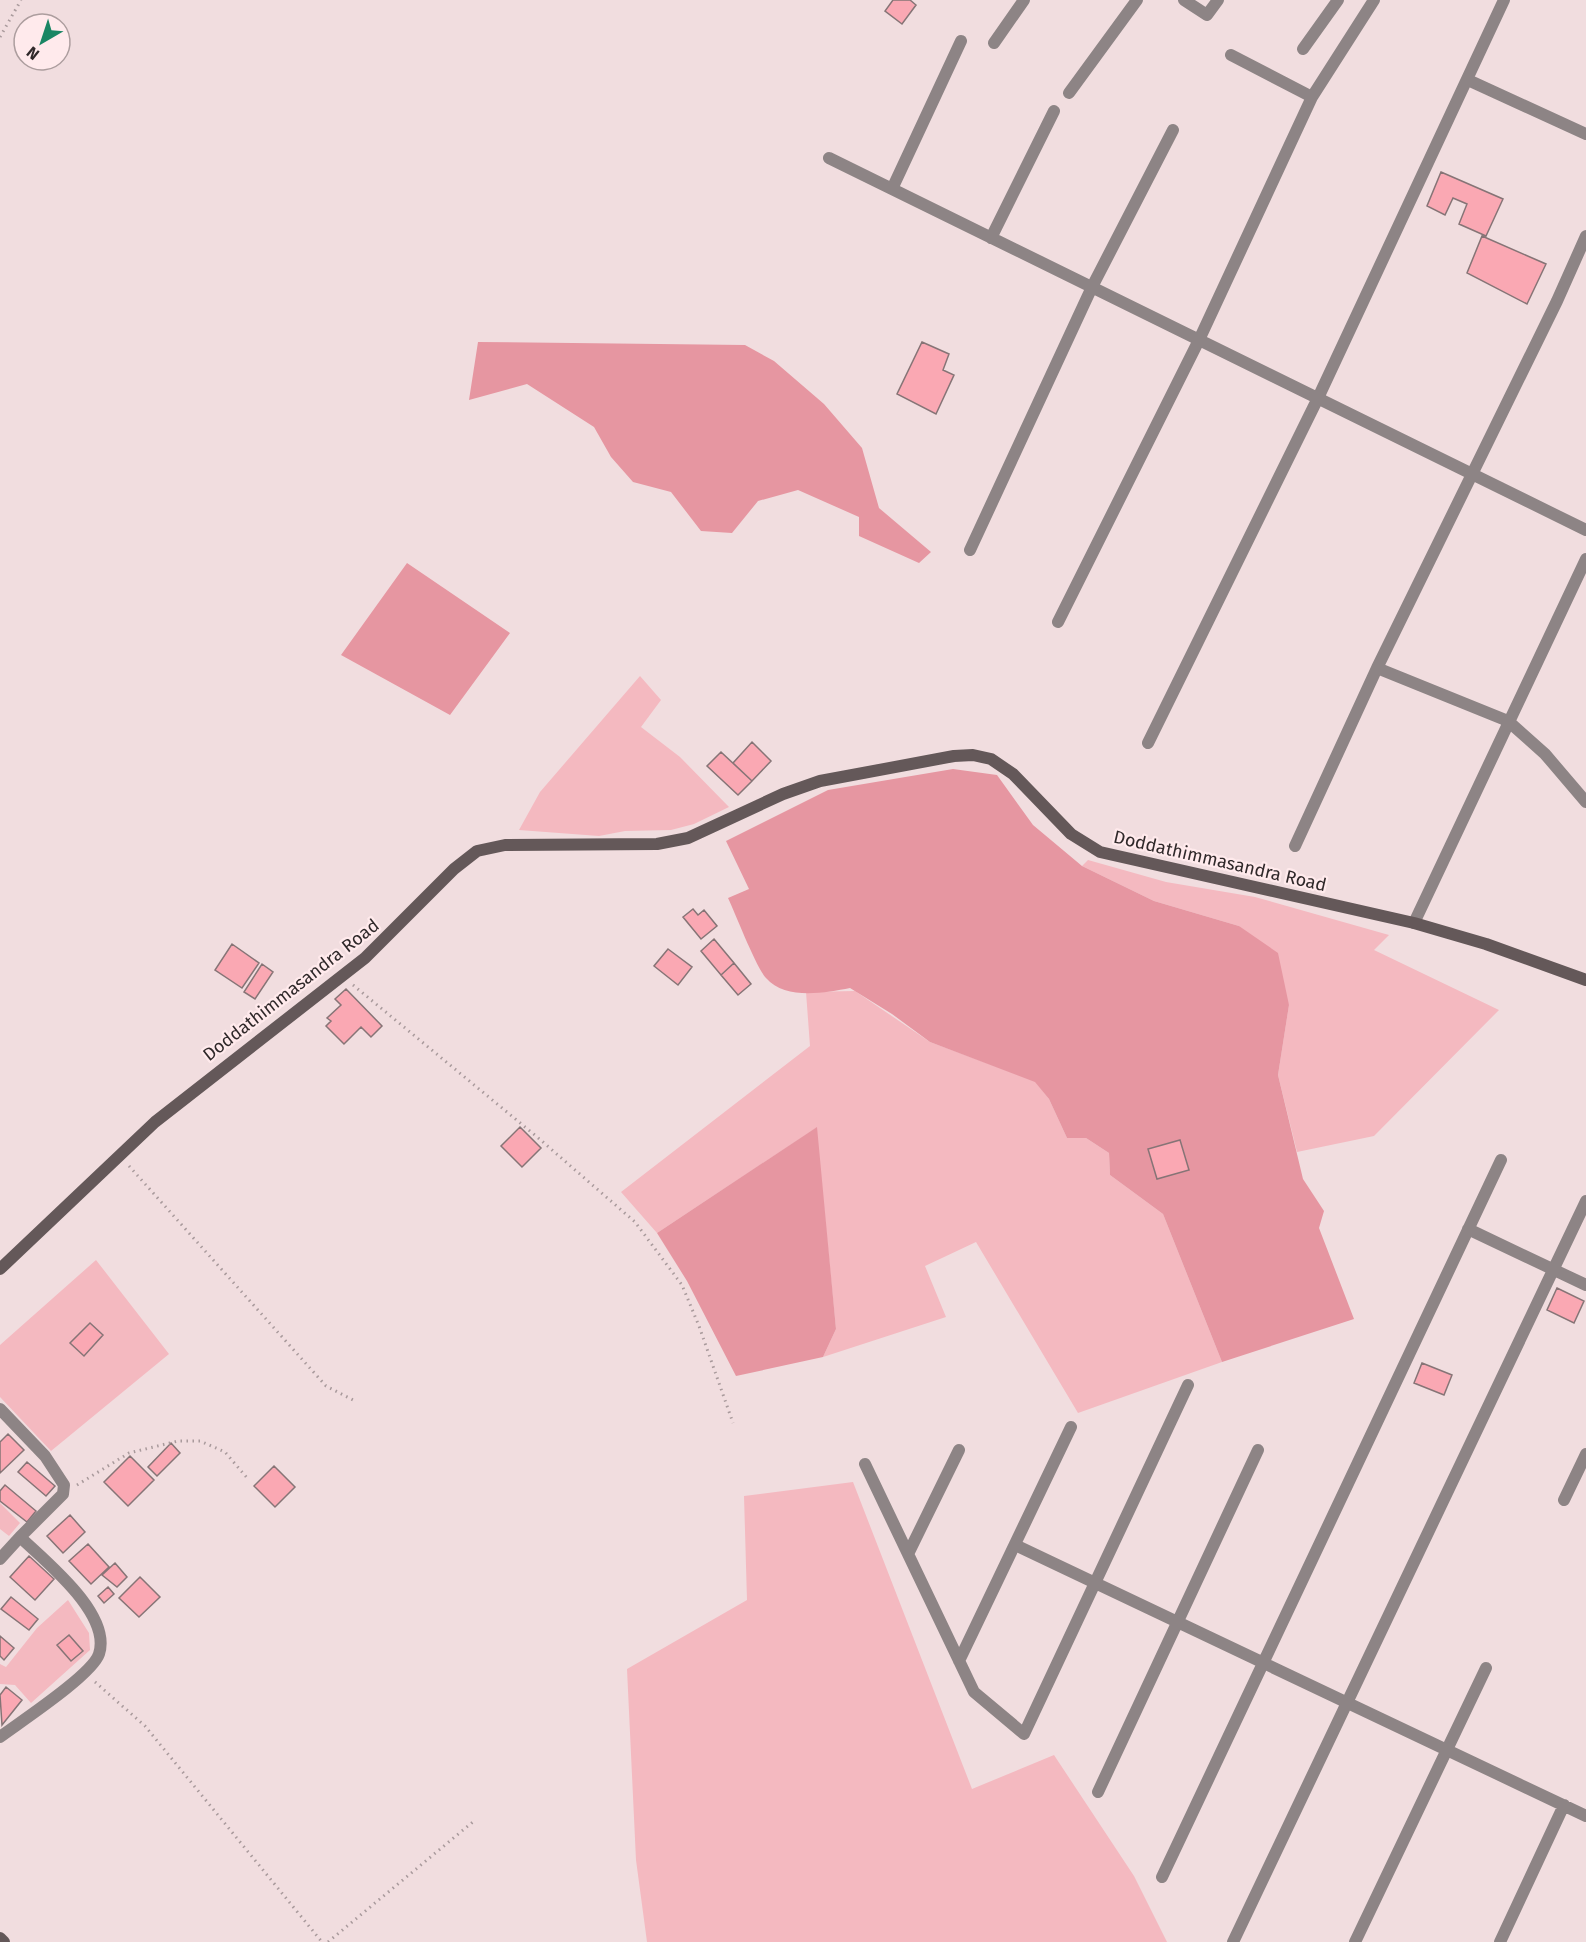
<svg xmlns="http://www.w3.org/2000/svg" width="1586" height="1942" viewBox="0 0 1586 1942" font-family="'Fira Sans',sans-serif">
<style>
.green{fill:#f4b9c0}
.forest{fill:#e696a1}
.building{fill:#faa8b3;stroke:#867476;stroke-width:1.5}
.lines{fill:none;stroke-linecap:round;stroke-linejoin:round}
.path{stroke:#a99a9c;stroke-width:3;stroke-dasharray:1.5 4.5;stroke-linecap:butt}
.street{stroke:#8d8485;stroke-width:12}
.secondary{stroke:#645859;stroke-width:12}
.labels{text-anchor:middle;stroke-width:4.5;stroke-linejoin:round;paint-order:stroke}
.street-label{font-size:18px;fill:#30292a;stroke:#ffeaec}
</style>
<rect width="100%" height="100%" fill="#f1dddf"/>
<!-- green -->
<path class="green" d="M640,676L661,700L641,727L680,757L729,807L694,824L671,830L625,831L599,836L519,830L540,792Z
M1088,860L1166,882L1255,897L1389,935L1374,950L1499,1010L1374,1136L1297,1152L1278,1075L1289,1005L1239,926L1154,901L1082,866Z
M855,991L930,1042L1035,1081L1049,1099L1067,1138H1086L1109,1153L1110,1175L1163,1214L1222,1362L1078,1413L976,1242L925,1266L946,1317L823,1357L836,1329L816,1128L657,1233L621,1192L810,1046L806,992Z
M96,1260L169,1354L51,1451L0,1397V1345Z
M853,1482L972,1789L1054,1755L1134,1876L1167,1942H647L636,1860L627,1669L747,1600L744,1496Z
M0,1503L20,1523L9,1536L0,1529Z
M68,1600L89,1633L90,1650L31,1703L15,1685L0,1684V1664L6,1667L37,1628Z"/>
<!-- forest -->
<path class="forest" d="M478,342L745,345L774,361L824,404L862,448L879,508L931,552L919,563L859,536V517L798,490L758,501L732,533L701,531L671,492L633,482L611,457L594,427L527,384L469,400Z
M407,563L510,633L450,715L341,655Z
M953,769L997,775L1033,825L1082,866L1154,901L1239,926L1278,953L1289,1005L1278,1075L1303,1179L1324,1211L1319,1228L1354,1319L1222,1362L1163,1214L1110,1175L1109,1153L1086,1138H1067L1049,1099L1035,1082L930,1042L892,1014L850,988C824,993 785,1000 766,978C756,967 736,915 728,898L749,889L726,841L828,790Z
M817,1127L836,1329L823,1357L736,1376L687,1281L657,1233Z"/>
<!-- building -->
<path class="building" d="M893,0H910L916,5L902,24L885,11Z
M1441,172L1503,199L1486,236L1459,224L1467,204L1453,198L1445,215L1427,206Z
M1482,236L1546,264L1527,304L1467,273Z
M922,342L949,354L943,370L954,375L936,414L897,394Z
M752,742L771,761L752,781L733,763Z
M721,752L752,781L738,795L707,766Z
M693,909L698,915L704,910L717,926L701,939L683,917Z
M714,939L734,963L721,975L701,951Z
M232,944L259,963L242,988L215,970Z
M668,949L692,967L678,985L654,966Z
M734,963L751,984L738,995L721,975Z
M262,964L273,972L255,999L244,992Z
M346,989L382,1026L371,1037L361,1027L344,1044L326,1026L331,1021L327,1018L341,1005L335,999Z
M520,1127L541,1148L522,1167L501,1146Z
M1180,1140L1189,1170L1157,1179L1148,1149Z
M1557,1288L1584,1301L1574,1323L1547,1310Z
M90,1323L103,1335L84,1356L70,1343Z
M1422,1363L1452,1375L1444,1395L1414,1383Z
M8,1434L24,1450L0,1473V1442Z
M171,1443L180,1453L157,1476L148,1467Z
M130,1456L154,1480L128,1506L104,1482Z
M27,1462L55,1486L46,1496L18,1472Z
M274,1466L295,1487L275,1507L254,1486Z
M5,1485L36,1511L27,1522L0,1501V1491Z
M70,1515L85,1532L63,1553L47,1536Z
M88,1544L109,1567L91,1584L69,1561Z
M29,1556L54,1579L35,1600L10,1577Z
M115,1563L127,1577L117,1587L102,1575Z
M140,1577L160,1597L139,1617L119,1598Z
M108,1587L114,1594L104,1603L98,1596Z
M11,1597L38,1619L29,1630L1,1609Z
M69,1635L83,1651L71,1661L57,1645Z
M0,1636L14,1648L4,1660L0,1656Z
M6,1687L22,1700L2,1725L0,1695Z"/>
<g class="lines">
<!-- path -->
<path class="path" d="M0,37L21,0
M353,985L536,1136L635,1222L682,1285L699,1326L733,1423
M129,1166L326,1386L353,1400
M77,1485L129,1453L178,1441H200L225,1452L248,1479
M95,1682L145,1726L322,1942
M328,1942L474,1821"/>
<!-- street -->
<path class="street" d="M1184,0L1207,15L1218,0
M994,43L1024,0
M1303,49L1338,0
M1231,55L1312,97
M1468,80L1586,134
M1069,93L1137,0
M829,158L1586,530
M892,189L961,41
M991,238L1054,111
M970,550L1092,287L1173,130
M1058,622L1199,340L1312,97L1374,0
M1377,668L1508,721L1545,754L1586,802
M1148,743L1318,398L1504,0
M1295,846L1377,668L1557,301L1586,236
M1414,923L1586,559
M1468,1229L1586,1285
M0,1409L45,1456L64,1485L63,1494L20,1537C46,1562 112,1614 99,1654C92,1675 20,1722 0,1737
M865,1464L974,1692L1024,1734L1188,1385
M1564,1500L1586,1454
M1015,1545L1586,1816
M908,1554L959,1450
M0,1559L20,1537
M959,1661L1071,1427
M1098,1792L1258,1450
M1162,1877L1501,1160
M1233,1942L1586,1201
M1355,1942L1486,1668
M1500,1942L1564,1805"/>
<!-- secondary -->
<path class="secondary" d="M0,1269L155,1122L365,958L454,869L477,851L505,845L657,844L688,838L783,794L820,781L954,756L973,755L991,759L1013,774L1071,834L1100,852L1414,923L1486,944L1586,980
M0,1938L4,1942"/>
</g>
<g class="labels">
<!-- street labels -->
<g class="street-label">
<text transform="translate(1220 861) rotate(13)" y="6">Doddathimmasandra Road</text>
<text transform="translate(291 990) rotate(-38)" y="6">Doddathimmasandra Road</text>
</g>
</g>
<!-- north arrow -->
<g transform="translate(42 42) rotate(219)"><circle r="28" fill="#ffeaec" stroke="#ac9d9e" stroke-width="1.5"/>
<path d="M0-4.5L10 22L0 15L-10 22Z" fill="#1a8664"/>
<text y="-9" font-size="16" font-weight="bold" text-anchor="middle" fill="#30292a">N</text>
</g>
</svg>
